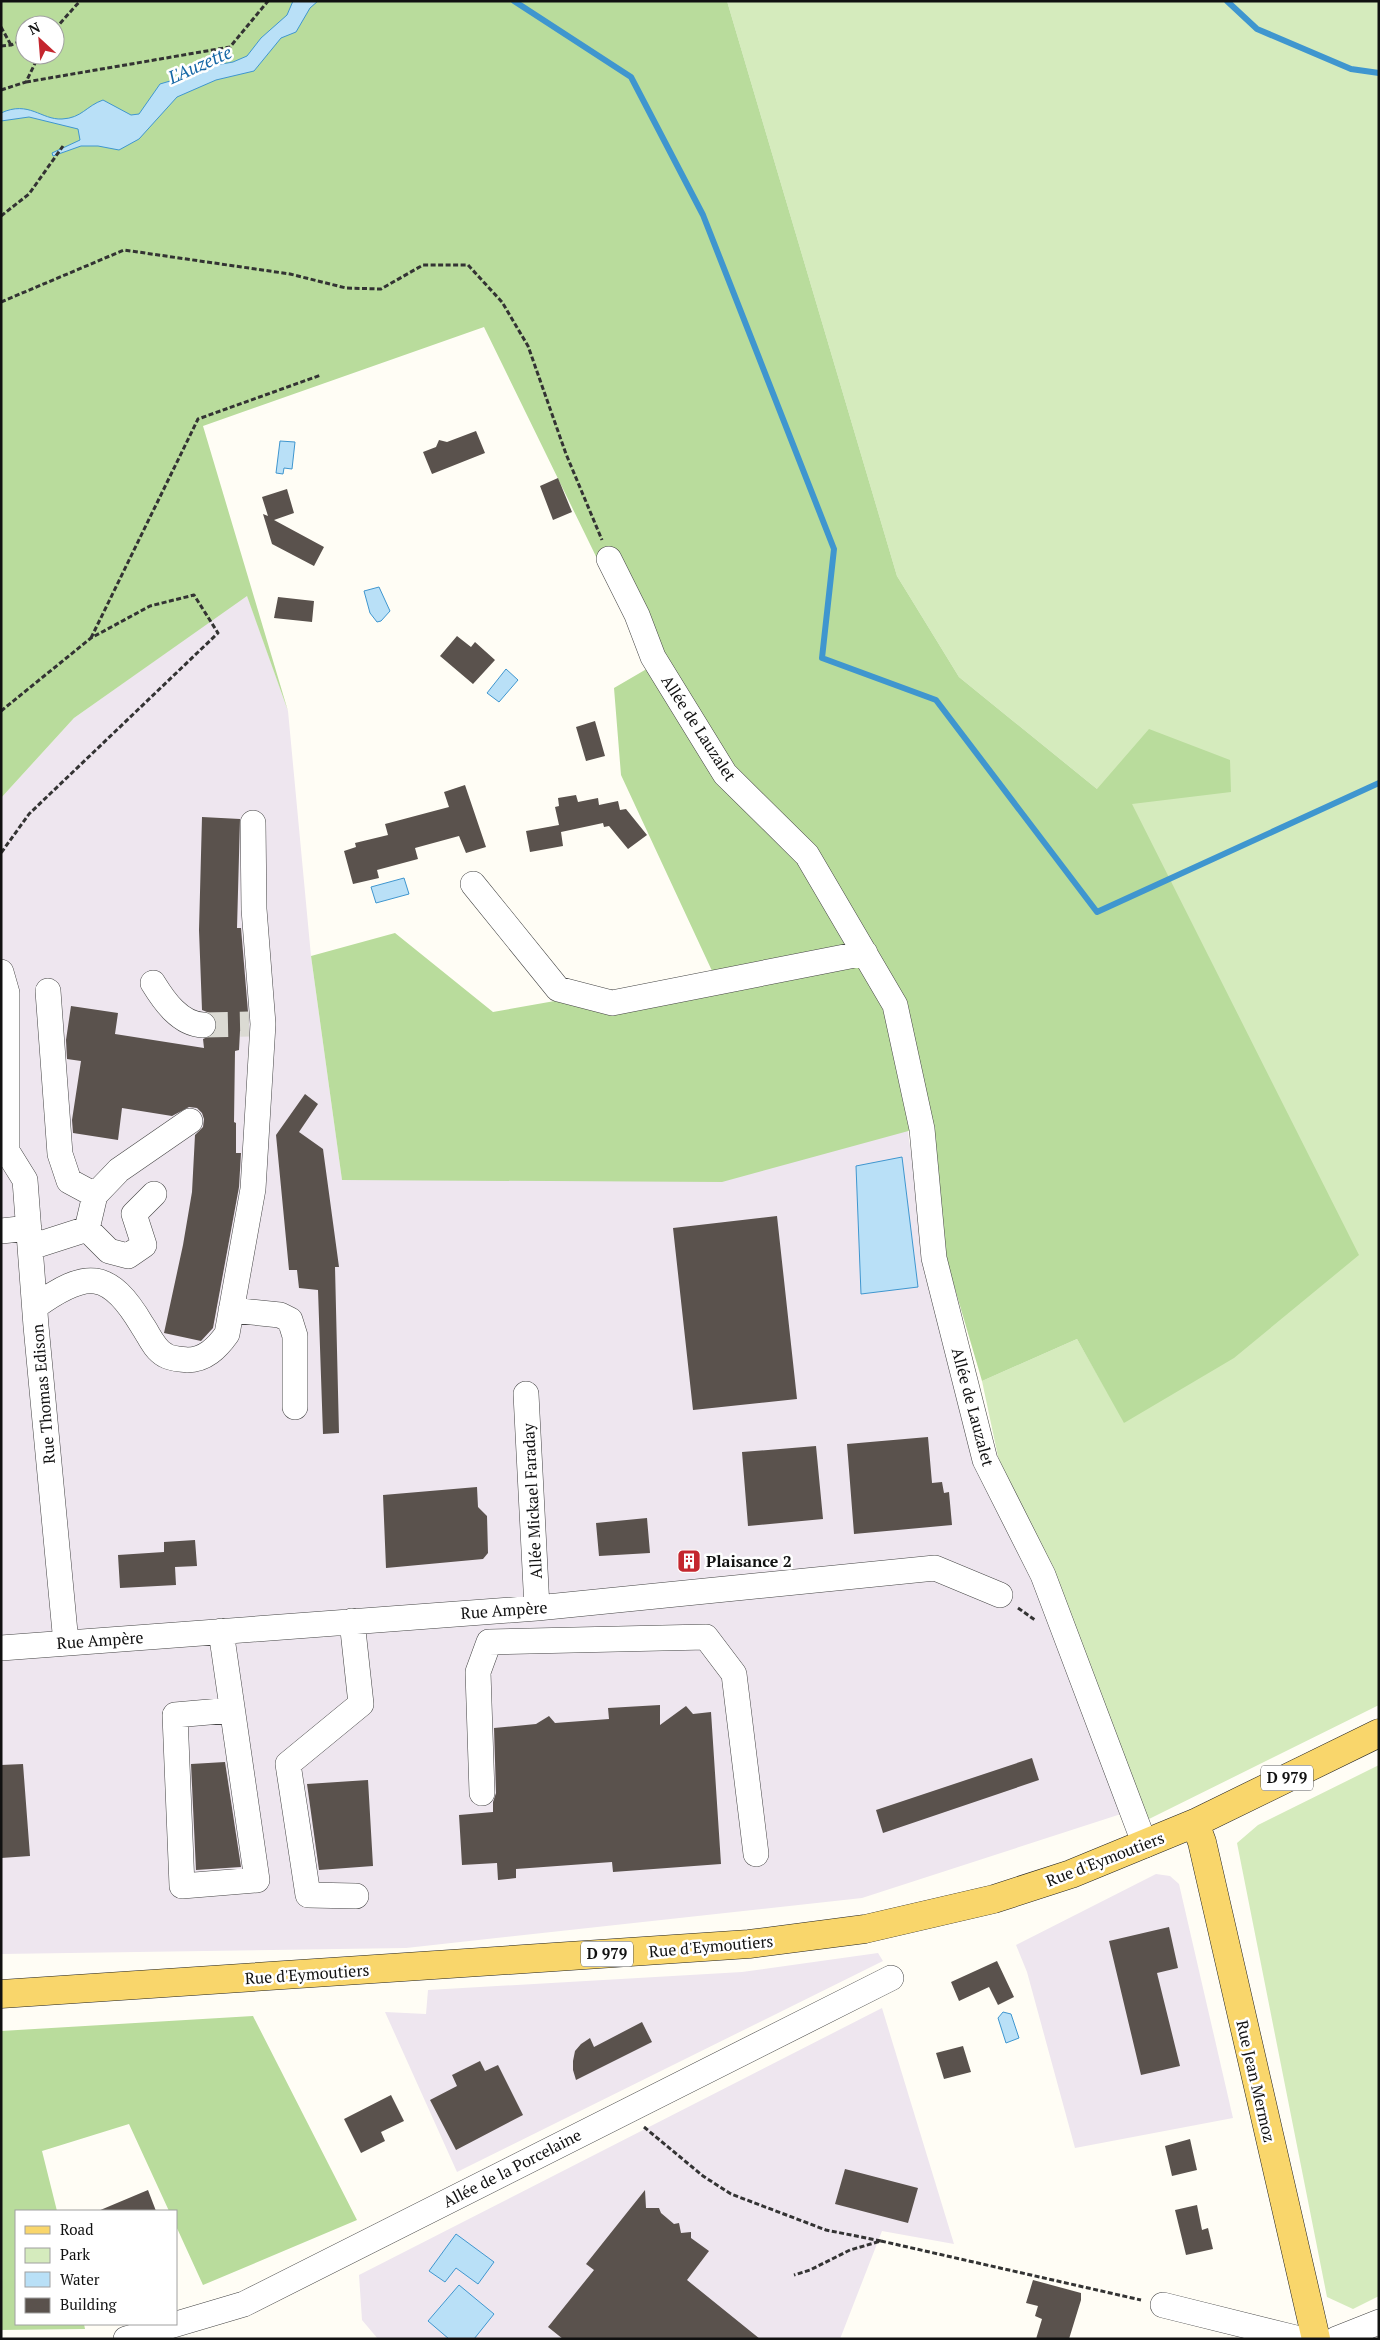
<svg xmlns="http://www.w3.org/2000/svg" width="1380" height="2340" viewBox="0 0 1380 2340" font-family="'PT Serif',serif">
<style>
.industrial{fill:#eee6ef}
.green{fill:#d5ebbd}
.forest{fill:#b9dc9c;fill-rule:evenodd}
.water{fill:#b9e0f7;stroke:#3f96cf}
.lines{fill:none;stroke-linecap:round;stroke-linejoin:round}
.stream{stroke:#3f96cf;stroke-width:6}
.building{fill:#5a524d}
.minor-tunnel{stroke:#dbdad3;stroke-width:25;stroke-dasharray:25 12;stroke-linecap:butt}
.minor-casing{stroke:#444;stroke-width:26}
.major-casing{stroke:#222;stroke-width:29}
.path{stroke:#333;stroke-width:3;stroke-dasharray:5 2.5;stroke-linecap:butt}
.minor{stroke:#fff;stroke-width:25}
.major{stroke:#f9d66b;stroke-width:28}
.labels{text-anchor:middle;stroke-width:5;stroke-linejoin:round;paint-order:stroke}
.shield{fill:#fff;stroke:#585858;stroke-width:1}
.shield-label{font-size:15px;font-weight:bold;fill:#111}
.street-label{font-size:16px;fill:#111;stroke:#fff}
.poi-label{font-size:16px;font-weight:bold;fill:#111;stroke:#fff;text-anchor:start}
.water-label{font-size:18px;font-style:italic;fill:#1768a6;stroke:#fff}
</style>
<rect width="100%" height="100%" fill="#fffdf5"/>
<!-- industrial -->
<path class="industrial" d="M247,595L288,711L311,956L342,1180L906,1120L929,1268L1018,1539L1121,1814L862,1898L406,1948L1,1954V798L74,718Z
M1156,1874L1170,1876L1179,1884L1233,2118L1075,2148L1027,1972L1016,1945Z
M878,1953L883,1961L457,2172L385,2012L426,2014L428,1990L742,1972Z
M882,2008L954,2244L882,2231L840,2339H378L362,2320L359,2275Z"/>
<!-- green -->
<path class="green" d="M727,1H1379V1705L1147,1820L999,1461L982,1381L1077,1339L1125,1423L1097,789L959,677L897,576Z
M1379,1765V2296L1353,2309L1327,2297L1237,1843L1258,1825Z"/>
<!-- forest -->
<path class="forest" d="M1,1H727L897,576L959,677L1097,789L1149,729L1230,760L1231,792L1132,804L1359,1255L1234,1358L1124,1423L1077,1339L982,1381L946,1258L934,1124L722,1182L342,1180L311,956L395,933L493,1012L713,973L621,775L614,688L650,667L484,327L203,426L288,711L247,596L74,718L1,798ZM25,25H55V55H25Z
M253,2016L357,2220L203,2285L176,2226V2211H169L129,2124L42,2151L57,2211H16V2324H84L85,2329L1,2330V2031Z"/>
<!-- water -->
<path class="water" d="M293,1H318L310,8L296,32L281,38L254,71L216,80L177,97L139,139L119,150L98,146H81L53,156L52,153L80,140L78,129L29,117L1,121V113C29,100 41,120 62,119C82,118 86,106 103,100L131,115L139,114L160,84L180,78L200,68L233,62L247,56L261,38L287,15Z
M280,441L295,442L292,469L284,468L283,474L276,473Z
M379,587L390,611L381,621L377,622L370,613L364,591Z
M506,669L518,680L499,702L487,693Z
M404,878L409,894L376,903L371,887Z
M902,1157L918,1287L861,1294L856,1166Z
M1003,2012L1011,2014L1019,2038L1006,2043L998,2018Z
M456,2234L494,2262L478,2284L456,2268L445,2282L429,2271Z
M459,2285L494,2314L474,2339H449L428,2321Z"/>
<g class="lines">
<!-- stream -->
<path class="stream" d="M514,1L631,77L703,215L834,549L822,658L936,700L1097,912L1379,783
M1227,1L1257,29L1351,69L1379,73"/>
</g>
<!-- building -->
<path class="building" d="M476,431L485,453L432,474L423,452L436,447L439,440L447,442Z
M558,478L572,512L553,520L540,486Z
M287,489L294,513L274,520L324,547L314,566L272,544L263,514L268,516L262,497Z
M278,597L314,601L312,622L274,618Z
M457,636L471,647L475,642L495,660L473,684L440,656Z
M595,721L605,756L586,761L576,727Z
M465,785L486,847L466,853L459,836L415,848L418,859L377,870L379,878L353,884L344,851L356,847L355,843L388,835L385,824L449,807L444,792Z
M576,795L578,802L598,798L599,805L618,801L620,810L626,809L647,835L628,849L609,826L604,827L603,823L561,832L563,846L530,852L526,831L559,825L555,807L559,806L558,798Z
M202,817L240,819L237,928H241L249,1024L248,1031H240L239,1050L235,1051L234,1122L236,1123V1153H241L239,1187L213,1328L201,1341L164,1333L183,1245L192,1192L195,1135L203,1127L204,1119L202,1113L197,1108L189,1107L172,1116L122,1108L118,1140L73,1133L72,1120L81,1061L67,1059L66,1040L71,1006L118,1013L115,1034L204,1048L203,1039L214,1034L217,1027L216,1019L212,1014L202,1010L199,930Z
M305,1094L318,1104L299,1132L323,1149L339,1267H335L339,1433L323,1434L318,1290L299,1288L297,1270H289L276,1135Z
M777,1216L797,1399L693,1410L673,1228Z
M928,1437L932,1483L942,1482L944,1493L949,1492L952,1525L854,1534L847,1444Z
M816,1446L823,1519L748,1526L742,1452Z
M477,1487L478,1507L487,1516L488,1553L483,1559L386,1568L383,1495Z
M647,1518L650,1553L599,1556L596,1523Z
M195,1540L197,1566L175,1567L176,1585L120,1588L118,1555L164,1552V1542Z
M660,1705V1725L686,1706L693,1714L711,1712L721,1864L613,1872L612,1862L516,1869V1878L498,1880L497,1863L462,1865L459,1815L493,1812V1802L496,1793L494,1728L536,1724L549,1716L555,1723L609,1719L608,1708Z
M1032,1758L1039,1780L883,1833L876,1810Z
M225,1762L241,1867L196,1870L191,1764Z
M23,1764L30,1856L1,1858V1765Z
M368,1780L373,1866L319,1870L307,1784Z
M1169,1927L1178,1968L1157,1973L1180,2066L1141,2075L1109,1941Z
M997,1961L1014,1997L998,2005L989,1987L959,2001L951,1982Z
M642,2022L652,2042L576,2080L573,2070V2061L575,2051L581,2044L590,2038L594,2047Z
M963,2046L971,2072L944,2079L936,2053Z
M480,2061L485,2071L498,2065L523,2115L456,2150L430,2100L457,2086L452,2075Z
M391,2095L404,2121L381,2132L385,2141L361,2153L344,2119Z
M1190,2139L1197,2170L1172,2176L1165,2146Z
M845,2169L918,2188L908,2223L835,2204Z
M148,2190L156,2211H98Z
M645,2190L646,2208H659L661,2213L674,2224L679,2223L681,2233L691,2232V2238L709,2251L687,2280L760,2339H563L548,2327L594,2270L586,2264Z
M1197,2205L1202,2230L1208,2228L1213,2249L1186,2255L1175,2210Z
M1033,2280L1081,2293V2300L1069,2339H1036L1042,2319L1035,2316L1038,2306L1026,2303Z"/>
<g class="lines">
<!-- minor-tunnel -->
<path class="minor-tunnel" d="M203,1025L249,1024"/>
<!-- minor casing -->
<g class="minor-casing">
<path id="minor" d="M609,559L637,615L653,657L725,774L807,855L895,1005L922,1129L934,1258L985,1460L1043,1575L1145,1845
M473,884L558,989L612,1003L865,953
M1,972L7,993V1151
M153,983C164,1001 180,1024 203,1025
M48,991L60,1154L69,1181L95,1195L87,1229
M7,1151L25,1180L36,1326L66,1643
M95,1195L119,1170L190,1121
M1,1231L29,1228
M31,1247L87,1229L109,1251L128,1256L144,1245L134,1214L154,1194
M36,1306C86,1270 109,1269 142,1325C149,1335 154,1349 165,1355C171,1359 180,1359 187,1360C205,1360 217,1348 227,1334L253,1189L263,1024L254,909L253,823
M231,1310L280,1315L290,1320L295,1336V1407
M526,1394L537,1608
M352,1621L361,1704L288,1764L308,1895L356,1896
M221,1631L257,1880L182,1886L175,1715L232,1710
M1,1648L537,1608L935,1568L1000,1595
M482,1793L478,1672L489,1642L706,1637L734,1674L756,1854
M1163,2305L1300,2339
M126,2339L244,2304L891,1978
M1336,2339L1379,2322"/>
</g>
<!-- major casing -->
<g class="major-casing">
<path id="major" d="M1195,1823L1202,1842L1316,2339
M1,1994L749,1944L865,1929L994,1899L1071,1874L1195,1823L1379,1733"/>
</g>
<!-- path -->
<path class="path" d="M1,27L11,45
M55,29L80,1
M1,46L11,45L25,39
M26,82L230,47L268,1
M1,90L26,82L39,55
M1,216L29,194L63,146
M1,302L124,250L290,274L346,288L381,289L423,265H468L502,302L528,346L566,454L602,540
M91,638L198,419L321,375
M1,711L91,638L150,606L194,595L218,633L29,814L1,853
M1018,1608L1035,1620
M644,2127L703,2176L731,2194L826,2230L881,2241L850,2250L810,2270L794,2275
M881,2241L1141,2300"/>
<!-- minor -->
<use href="#minor" class="minor"/>
<!-- major -->
<use href="#major" class="major"/>
</g>
<!-- icons -->
<defs>
<g id="building-square" transform="scale(1.25)"><rect x="-9" y="-9" width="18" height="18" rx="4" fill="#c4262e" stroke="#fff"/><path d="M-4-6H4V6H1V3H-1V6H-4ZM-2.5-4.3h1.7v1.8h-1.7ZM.8-4.3h1.7v1.8H.8ZM-2.5-1h1.7V.8h-1.7ZM.8-1h1.7V.8H.8Z" fill="#fff"/></g>
</defs>
<g fill-rule="evenodd">
<use href="#building-square" x="689" y="1561"/>
</g>
<g class="labels">
<!-- shield labels -->
<g class="shield">
<rect x="1261" y="1765.5" width="52" height="25" rx="4"/>
<rect x="581" y="1941.5" width="52" height="25" rx="4"/>
</g>
<g class="shield-label">
<text x="1287" y="1783">D 979</text>
<text x="607" y="1959">D 979</text>
</g>
<!-- street labels -->
<g class="street-label">
<text transform="translate(699 728) rotate(57)" y="6">Allée de Lauzalet</text>
<text transform="translate(43 1394) rotate(-95)" y="6">Rue Thomas Edison</text>
<text transform="translate(973 1407) rotate(75)" y="6">Allée de Lauzalet</text>
<text transform="translate(532 1501) rotate(-93)" y="6">Allée Mickael Faraday</text>
<text transform="translate(504 1610) rotate(-4)" y="6">Rue Ampère</text>
<text transform="translate(100 1640) rotate(-4)" y="6">Rue Ampère</text>
<text transform="translate(1105 1859) rotate(-21)" y="6">Rue d'Eymoutiers</text>
<text transform="translate(711 1946) rotate(-5)" y="6">Rue d'Eymoutiers</text>
<text transform="translate(307 1974) rotate(-4)" y="6">Rue d'Eymoutiers</text>
<text transform="translate(1256 2081) rotate(77)" y="6">Rue Jean Mermoz</text>
<text transform="translate(512 2168) rotate(-27)" y="6">Allée de la Porcelaine</text>
</g>
<!-- poi labels -->
<g class="poi-label">
<text x="706" y="1567">Plaisance 2</text>
</g>
<!-- water labels -->
<g class="water-label">
<text transform="translate(200 65) rotate(-24)" y="6">L'Auzette</text>
</g>
</g>
<!-- border -->
<rect width="1380" height="2340" fill="none" stroke="#111111" stroke-width="5"/>
<!-- legend -->
<rect x="15" y="2210" width="162" height="115" fill="#ffffff" stroke="#a0a0a0"/>
<rect x="25" y="2226" width="25" height="8" fill="#f9d66b" stroke="#a0a0a0"/>
<text x="60" y="2235" font-size="15" fill="#111111">Road</text>
<rect x="25" y="2248" width="25" height="15" fill="#d5ebbd" stroke="#a0a0a0"/>
<text x="60" y="2260" font-size="15" fill="#111111">Park</text>
<rect x="25" y="2272" width="25" height="15" fill="#b9e0f7" stroke="#a0a0a0"/>
<text x="60" y="2285" font-size="15" fill="#111111">Water</text>
<rect x="25" y="2298" width="25" height="15" fill="#5a524d" stroke="#a0a0a0"/>
<text x="60" y="2310" font-size="15" fill="#111111">Building</text>
<!-- north arrow -->
<g transform="translate(40 40) rotate(334)"><circle r="24" fill="#ffffff" stroke="#a0a0a0"/>
<path d="M0-4L9 19L0 12L-9 19Z" fill="#c4262e"/>
<text y="-8" font-size="14" font-weight="bold" text-anchor="middle" fill="#111111">N</text>
</g>
</svg>
